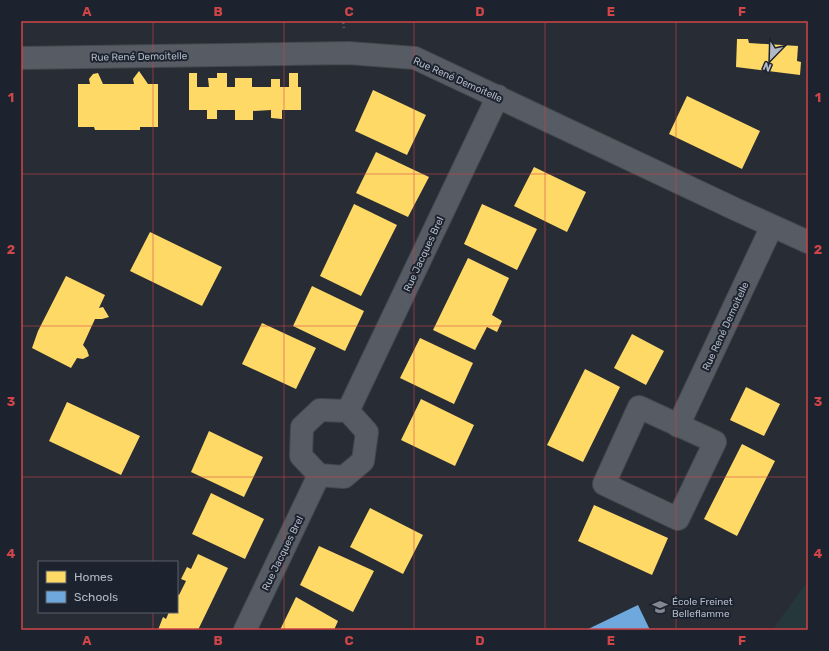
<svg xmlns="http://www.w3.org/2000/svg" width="829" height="651" viewBox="0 0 829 651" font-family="Rubik,sans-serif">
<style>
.green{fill:#25373a}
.homes{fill:#ffd966}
.schools{fill:#6fa8dc}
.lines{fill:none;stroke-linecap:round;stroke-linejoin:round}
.minor-casing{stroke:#44484e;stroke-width:24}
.path{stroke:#5b6066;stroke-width:2.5;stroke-dasharray:3 3;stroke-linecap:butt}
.minor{stroke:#575b63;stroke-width:22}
.grid{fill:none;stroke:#cf4548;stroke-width:1;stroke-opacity:0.55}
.labels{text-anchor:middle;stroke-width:4;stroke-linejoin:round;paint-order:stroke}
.street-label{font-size:10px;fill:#b2b9c6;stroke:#1c232f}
.poi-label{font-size:10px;fill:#b2b9c6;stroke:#1c232f;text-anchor:start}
.neatline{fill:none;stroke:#cf4548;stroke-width:1.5}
.grid-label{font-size:13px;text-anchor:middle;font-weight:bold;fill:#cf4548}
</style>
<rect width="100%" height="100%" fill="#282d35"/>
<!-- green -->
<path class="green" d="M808,581V630H772Z"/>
<!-- homes -->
<path class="homes" d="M737,39H748L749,43L798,46L797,61L801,62L800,75L736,67Z
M139,71L148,84H158V127H140V130H95L94,127H78V84H90L89,79L93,74L98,73L103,84H134L133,79Z
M189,73H197V87H209L208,78H217V73H227V87H235V78H252V87H271V79H280V87H289V73H298V87H301V110H282V119L271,118V110L253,111V120H235V110H217V119H207V110H189Z
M373,90L426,115L407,155L355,131Z
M687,96L760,131L742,169L669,134Z
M376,152L429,177L408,217L356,193Z
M534,167L586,192L567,232L514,206Z
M354,204L397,225L361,296L320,276Z
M482,204L537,229L517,270L464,244Z
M150,232L222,267L202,306L130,271Z
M468,258L509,278L492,315L502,321L497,332L487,327L475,350L433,330Z
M66,276L105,295L99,308L103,307L109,317L102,319H95L83,345L87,350L89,356L83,359L77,358L71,368L32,348L38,331Z
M312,286L364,311L345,351L293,326Z
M262,323L316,348L296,389L242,364Z
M632,334L664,351L646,385L614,368Z
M420,338L473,363L454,404L400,378Z
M585,369L620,387L583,462L547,445Z
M746,387L780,404L764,436L730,420Z
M421,399L474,425L455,466L401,440Z
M67,402L140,436L121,475L49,441Z
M209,431L263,457L244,497L191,472Z
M742,444L775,461L737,536L704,519Z
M211,493L264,519L245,559L192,534Z
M594,505L668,538L652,575L578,541Z
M370,508L423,535L403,574L350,547Z
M319,546L374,571L353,612L300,585Z
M198,554L228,568L198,630H158L163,617L166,619L169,612H177V594L179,595L186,581L181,579L187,567L191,569Z
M296,597L338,621L334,630H280Z"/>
<!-- schools -->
<path class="schools" d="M638,605L650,630H586Z"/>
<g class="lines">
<!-- minor casing -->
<g class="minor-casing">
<path id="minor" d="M21,58L348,53L415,58L735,209L808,242
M639,407L715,442L678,519L604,484Z
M320,410L348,411L367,432L363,461L344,477L319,475L301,456L302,427Z
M348,411L498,96
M678,426L772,226
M245,630L319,475"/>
</g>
<!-- path -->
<path class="path" d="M343,21L344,28"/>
<!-- minor -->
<use href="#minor" class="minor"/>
</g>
<!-- grid -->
<path class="grid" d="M153,21V562M284,21V630M414,21V630M545,21V630M676,21V630M21,174H808M21,326H808M21,477H808M153,612V630"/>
<!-- icons -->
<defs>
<g id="school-bare" transform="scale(1.2)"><path d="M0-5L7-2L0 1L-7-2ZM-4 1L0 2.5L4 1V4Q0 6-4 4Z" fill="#828893" stroke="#1c232f" stroke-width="2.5" paint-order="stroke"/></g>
</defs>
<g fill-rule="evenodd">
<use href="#school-bare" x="660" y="607"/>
</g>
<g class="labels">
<!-- street labels -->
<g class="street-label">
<text transform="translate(139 56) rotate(-1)" y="4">Rue René Demoitelle</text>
<text transform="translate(458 79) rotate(24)" y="4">Rue René Demoitelle</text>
<text transform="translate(423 254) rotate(-65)" y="4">Rue Jacques Brel</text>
<text transform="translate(725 326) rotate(-65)" y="4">Rue René Demoitelle</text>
<text transform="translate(282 553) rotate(-64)" y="4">Rue Jacques Brel</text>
</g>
<!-- poi labels -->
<g class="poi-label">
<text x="672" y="605">École Freinet<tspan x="672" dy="12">Belleflamme</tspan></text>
</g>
</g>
<!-- border -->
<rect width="829" height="651" fill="none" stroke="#1c232f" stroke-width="44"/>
<!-- legend -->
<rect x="38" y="561" width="140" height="52" fill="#1c232f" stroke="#585f6b"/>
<rect x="46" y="571" width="20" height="12" fill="#ffd966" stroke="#585f6b"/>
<text x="74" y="581" font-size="12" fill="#b2b9c6">Homes</text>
<rect x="46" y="591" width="20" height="12" fill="#6fa8dc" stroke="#585f6b"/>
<text x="74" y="601" font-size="12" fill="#b2b9c6">Schools</text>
<!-- north arrow -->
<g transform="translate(771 58) rotate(203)" stroke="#1c232f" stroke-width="3" paint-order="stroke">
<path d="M0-3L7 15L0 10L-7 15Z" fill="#b2b9c6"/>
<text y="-6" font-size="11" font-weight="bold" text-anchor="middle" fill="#b2b9c6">N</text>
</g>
<rect x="22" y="22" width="785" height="607" class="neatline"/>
<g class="grid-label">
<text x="87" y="16">A</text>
<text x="218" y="16">B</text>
<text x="349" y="16">C</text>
<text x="480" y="16">D</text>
<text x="611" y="16">E</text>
<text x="742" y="16">F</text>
<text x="11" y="102">1</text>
<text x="818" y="102">1</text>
<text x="11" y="254">2</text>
<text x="818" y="254">2</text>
<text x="11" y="406">3</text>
<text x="818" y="406">3</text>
<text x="11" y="558">4</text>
<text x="818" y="558">4</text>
<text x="87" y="645">A</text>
<text x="218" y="645">B</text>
<text x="349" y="645">C</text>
<text x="480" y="645">D</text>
<text x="611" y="645">E</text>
<text x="742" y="645">F</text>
</g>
</svg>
